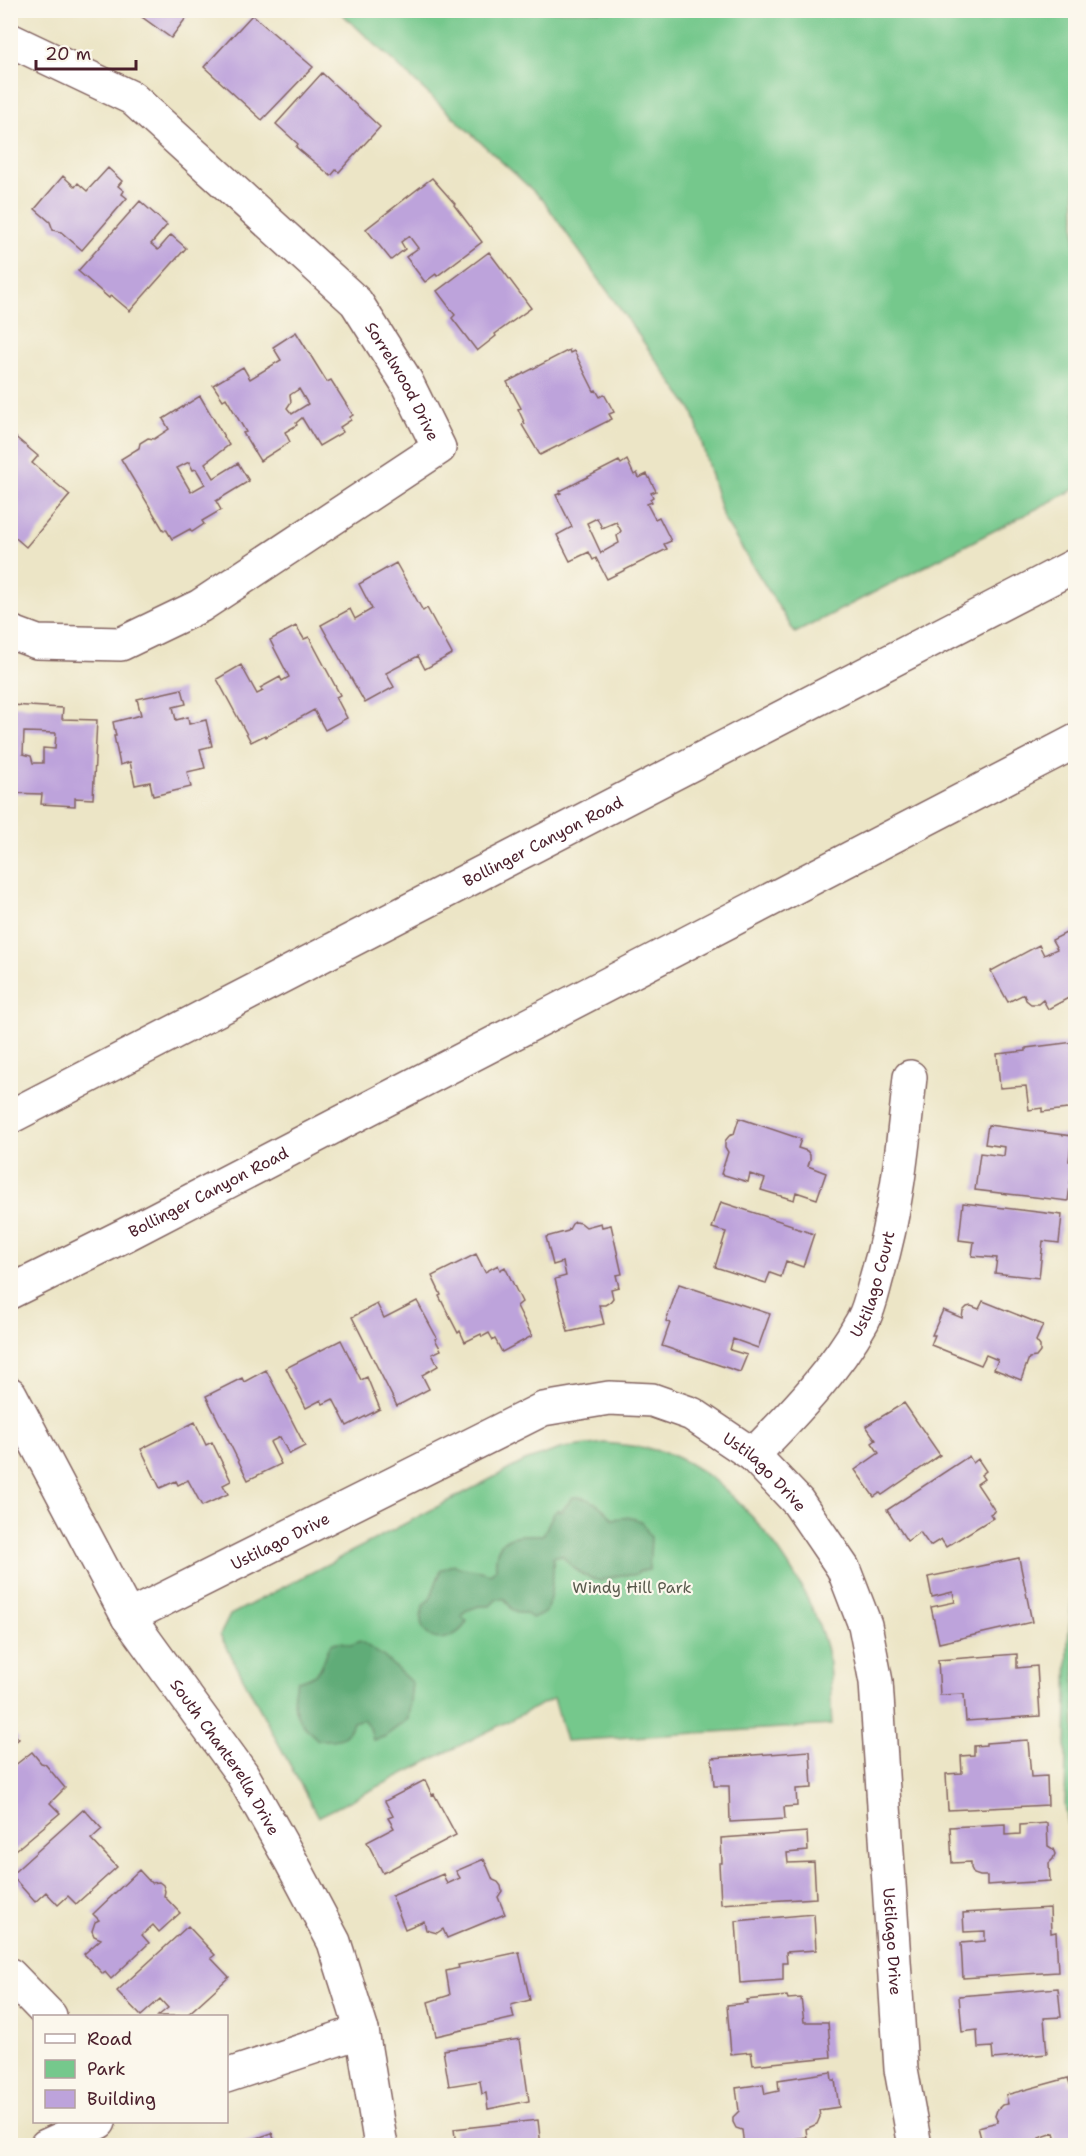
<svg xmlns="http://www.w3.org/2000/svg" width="1086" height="2156" viewBox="0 0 1086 2156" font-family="'Shantell Sans',sans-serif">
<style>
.green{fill:#75c88c;stroke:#60745c;stroke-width:1.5}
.forest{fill:#60ac78;stroke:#556652;stroke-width:1.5}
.building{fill:#bda3db;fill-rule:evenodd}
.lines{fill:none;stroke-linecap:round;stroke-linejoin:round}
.minor-casing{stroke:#836461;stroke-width:36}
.major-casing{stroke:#836461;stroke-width:36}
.minor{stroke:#fff;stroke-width:33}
.major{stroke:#fff;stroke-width:33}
.labels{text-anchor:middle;stroke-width:4.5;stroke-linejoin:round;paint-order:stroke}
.street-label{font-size:16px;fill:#4a1f2b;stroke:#fbf7ec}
.park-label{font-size:16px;fill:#595a4d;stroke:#fbf7ec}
</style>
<rect width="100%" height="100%" fill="#fbf7ec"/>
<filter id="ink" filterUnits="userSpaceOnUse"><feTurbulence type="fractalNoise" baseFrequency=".0167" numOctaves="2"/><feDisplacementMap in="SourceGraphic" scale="12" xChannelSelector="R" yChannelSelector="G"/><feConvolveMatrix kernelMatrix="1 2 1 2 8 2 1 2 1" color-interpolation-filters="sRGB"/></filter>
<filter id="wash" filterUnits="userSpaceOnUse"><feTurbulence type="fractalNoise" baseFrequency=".008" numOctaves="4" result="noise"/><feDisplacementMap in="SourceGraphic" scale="24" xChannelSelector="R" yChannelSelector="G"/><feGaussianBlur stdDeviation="1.35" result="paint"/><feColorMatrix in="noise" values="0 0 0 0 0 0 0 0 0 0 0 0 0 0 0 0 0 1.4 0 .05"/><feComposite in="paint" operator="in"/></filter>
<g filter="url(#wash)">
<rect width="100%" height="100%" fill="#ece5c6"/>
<!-- green -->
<path class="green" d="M339,11H1075V489L795,633L723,518L693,412L543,200Z
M605,1443C629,1446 654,1447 676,1457C741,1485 809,1580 826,1647C832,1669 830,1702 832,1725L566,1741L554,1698L318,1817L220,1635L230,1615L525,1461L563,1448Z
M1075,1562V1857L1065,1806L1068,1642Z"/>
<!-- forest -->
<path class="forest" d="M573,1497C590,1496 603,1507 613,1519L630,1517L642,1522L651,1538L649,1570L640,1571L634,1575H620L599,1581L585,1576L572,1567L562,1555L553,1557C554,1576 552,1594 546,1612L532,1618L525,1613C513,1615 511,1608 505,1599H497L490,1606H479L465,1611L462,1617L467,1621C460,1637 433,1648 423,1628C419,1621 422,1611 424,1604L430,1599L441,1570L453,1564C463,1571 478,1568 490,1574L496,1569C493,1534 515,1534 543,1535C548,1527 550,1516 557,1510L561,1512Z
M360,1641L384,1657L412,1683L408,1719L384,1737L373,1740L370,1728L363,1719L353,1722C347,1742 337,1740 318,1740C299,1723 287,1707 297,1681C305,1679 313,1677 319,1670C330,1656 323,1634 351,1645Z"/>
<g id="blocks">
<!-- building -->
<path class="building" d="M147,10H192L171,38L142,17Z
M252,15L313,67L262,120L204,67Z
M322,73L380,127L339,172L336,170L331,176L296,147L298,144L276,124Z
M108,168L122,181L118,186L124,191L122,194L127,198L82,250L61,232L53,230L50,222L35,209L63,176L75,187L78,183L87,191Z
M432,178L455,204L454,205L482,242L437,276L436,274L425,282L406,257L418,248L409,236L401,242L405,249L391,260L366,229Z
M140,201L167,225L151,244L158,250L171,235L186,248L130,311L111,295L109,298L78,271Z
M489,252L531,308L495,334L496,336L477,351L452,318L455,315L437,291Z
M296,332L327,382L331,380L353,415L350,417L351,420L340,427L343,432L319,446L302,418L296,423L297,425L285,432L290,442L260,461L243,433L246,432L226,398L223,400L213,385L243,367L250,379L281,360L273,347ZM299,389L308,404L292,414L287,408L291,402L290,395Z
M569,350L570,353L574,351L594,391L596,390L600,397L604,394L614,412L609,414L612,419L540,455L522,425L525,424L518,409L521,408L507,382Z
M200,396L229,445L205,463L214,478L238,463L249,481L216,501L221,510L202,521L204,524L192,532L190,529L172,539L166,529L164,531L121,459L139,448L140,443L148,438L154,439L169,429L163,419ZM189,462L193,470L196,469L205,484L191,492L177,468Z
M13,435L38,456L32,463L70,495L26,547L10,533V438Z
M627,460L634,475L637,473L639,478L647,474L656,491L651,493L653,497L650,499L652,502L647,504L655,519L659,517L671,541L664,544L667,549L607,579L596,558L593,560L589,552L570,561L557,535L572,527L556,495L561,493L560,491L619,461L621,464ZM597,518L602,528L616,522L621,531L617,536L619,543L601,553L587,523Z
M396,563L423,611L427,608L452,654L425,669L418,656L386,673L394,687L365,703L321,625L350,609L355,619L372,609L359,584Z
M296,626L304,639L309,637L340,695L336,697L347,718L325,730L314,710L266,737L265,735L251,742L217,679L241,665L257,694L263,691L260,688L280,677L282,681L289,677L270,640Z
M182,689L186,704L173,707L176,720L188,717L189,724L206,720L212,746L200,749L205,768L187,772L191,787L153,796L150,782L135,785L130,762L120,765L114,736H116L113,722L141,715L137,699Z
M10,705L63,708L62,719L97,720L93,799L75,798V806L41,804L42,794L10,793ZM24,732L56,733L55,749L43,748V763H33L31,756L23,754Z
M1076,928V994L1048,1009L1043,1000L1038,1004H1031L1026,1000L1024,994L1008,1002L991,971L1039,945L1044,955L1057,949L1052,940Z
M1074,1042L1076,1108L1042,1112V1108L1029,1110L1026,1086L1000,1088L997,1054L1026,1051V1048Z
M739,1118L801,1139L798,1148L807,1151L810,1155V1160L808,1166L826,1173L817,1199L796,1192L794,1200L761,1190L765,1179L750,1174L748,1182L721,1174L728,1152L725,1147V1141L729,1136L734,1134Z
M988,1125L1072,1136L1069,1161H1073L1068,1201L975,1190L980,1153L1004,1156L1005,1147L985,1144Z
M721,1202L792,1225V1227L814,1234L803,1267L786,1261L781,1277L770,1273L766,1283L715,1267L726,1232L712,1228Z
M963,1203L1062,1215L1059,1243L1043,1241L1039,1278L995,1273L997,1258L972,1256L974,1242L959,1240Z
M575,1222L581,1223L586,1227L601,1223L602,1227L611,1225L622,1274L616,1275L619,1287L611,1289L613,1298L610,1302L605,1305H599L604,1324L568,1332L555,1279L566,1276L563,1262L553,1265L546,1237L568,1231L572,1224Z
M476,1254L485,1272L498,1265L500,1270L505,1267L522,1302L517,1306L532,1336L502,1352L495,1339L493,1340L489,1333L482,1337L481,1334L465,1342L460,1331L458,1333L439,1296L441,1295L432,1276Z
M679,1284L770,1314L758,1348L733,1339L730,1350L747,1355L740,1372L662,1346L670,1323L666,1321Z
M417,1301L437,1338L435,1339L441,1350L432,1354L438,1366L422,1375L429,1389L397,1406L352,1317L377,1304L384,1318Z
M983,1301L1043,1325L1036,1341L1040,1346V1352L1036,1357L1029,1358L1021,1380L994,1369L998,1360L986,1355L981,1365L931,1345L935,1335H932L943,1310L962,1318L963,1311L967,1307L971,1306L979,1309Z
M341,1340L361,1380L367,1377L380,1409L347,1426L333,1399L323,1404L321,1400L306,1408L286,1368Z
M266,1370L305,1446L289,1454L280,1437L270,1442L281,1464L248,1480L206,1396L242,1378L244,1382Z
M904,1403L940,1455L882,1495L880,1493L874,1497L855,1470L879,1453L872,1443L876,1440L866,1426Z
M195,1422L206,1445L212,1442L231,1481L223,1485L228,1494L202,1506L188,1480L178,1485L176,1481L160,1488L141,1449Z
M969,1456L973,1463L978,1459L986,1471L981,1475L984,1479L977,1484L995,1511L990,1514L993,1518L946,1547L941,1539L930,1546L920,1532L907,1541L887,1510Z
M1019,1558L1032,1622L939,1643L931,1607L955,1602L953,1592L932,1597L928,1577Z
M1017,1654V1668L1037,1666L1040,1716L966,1721L964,1694L940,1695L938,1660Z
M10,1730L19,1739L10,1746Z
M1028,1740L1031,1777L1047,1776L1048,1805L948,1810L946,1774L962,1773L961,1756L974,1755V1746L986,1745V1743Z
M810,1751L812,1788L796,1789L797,1806L784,1807L785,1819L730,1822L729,1786H714L712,1758Z
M32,1752L41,1763L45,1764L65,1788L50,1803L60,1813L10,1855V1769Z
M425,1780L432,1795L434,1794L456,1835L383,1873L367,1842L394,1828L388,1818L393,1816L385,1801Z
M84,1809L102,1829L91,1839L117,1867L76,1904L68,1896L58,1905L46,1892L35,1902L11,1875Z
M1047,1823L1048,1846L1053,1849L1055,1854L1053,1859L1049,1863L1050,1881L987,1885V1876H980L974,1874L971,1868V1862L952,1863L950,1827L1005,1824V1835L1020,1834V1825Z
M807,1832L808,1851L787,1853L788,1863L814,1862L816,1898L721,1904L719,1863H722L721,1838Z
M484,1859L493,1880L498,1882L501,1886L502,1891L498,1897L505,1914L447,1938L443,1929L437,1933L426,1930L424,1921L405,1929L392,1896L443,1874L447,1884L460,1878L456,1871Z
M139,1870L151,1883L159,1882L163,1885L165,1891L164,1896L180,1913L159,1932L153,1925L142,1935L149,1943L111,1979L105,1972L103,1974L84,1954L101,1939L94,1936L92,1931L95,1922L99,1920L93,1914Z
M1050,1908L1051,1933L1056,1932L1058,1972L963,1978L961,1943L985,1941V1931L964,1932L963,1913Z
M814,1914L816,1950L786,1952L787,1963H783V1980L740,1983L736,1921Z
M188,1926L215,1955L211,1958L229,1977L186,2016H158L168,2008L160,1999L141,2016L117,1991Z
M519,1952L530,2000L511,2005L514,2018L436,2036L428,2002L450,1995L446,1971L459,1968L458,1965Z
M1058,1988L1061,2017L1044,2018L1047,2054L993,2059L992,2047L978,2048L977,2030L962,2032L959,1996Z
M787,1996L788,1999L801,1998L804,2022H828L831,2057L753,2065L751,2052L731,2054L727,2005L747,2003L746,2000Z
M520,2039L529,2101L488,2109L486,2093L482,2094L480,2081L449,2086L443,2050Z
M831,2072L832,2080H835L839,2107L819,2110L820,2117L817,2124L806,2129L807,2137L744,2146L742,2130L736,2128L733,2122V2117L739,2111L736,2088L763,2084L765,2094L779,2091L778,2080Z
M1068,2078L1070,2084L1074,2083L1076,2088V2137L1056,2142L1054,2133L1039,2138L1041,2146H983L978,2127L998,2122L995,2116L997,2110L1002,2105L1008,2104L1006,2095Z
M538,2120L541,2146H456L454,2129Z
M272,2133L276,2146H237V2145Z"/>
</g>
</g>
<g filter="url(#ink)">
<use href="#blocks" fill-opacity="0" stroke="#836461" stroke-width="1.5"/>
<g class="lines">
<!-- minor casing -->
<g class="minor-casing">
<g id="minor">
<path id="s1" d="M10,40L132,98L356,302L406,381L439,448L200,606L121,644L37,642L10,632"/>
<path id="s2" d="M10,1394L128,1617L242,1774L292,1863L334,1942L362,2031L381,2146"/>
<path id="s3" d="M753,1455C793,1414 835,1371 863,1320C870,1307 873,1290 877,1276C897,1211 903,1144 910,1077"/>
<path id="s4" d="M128,1617L543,1409L609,1398L652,1400L692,1414L753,1455L798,1502L843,1568L865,1625L876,1682L901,2069L915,2146"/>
<path d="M10,1975L50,2016"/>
<path d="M226,2076L362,2031"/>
<path d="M46,2146L99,2122"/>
</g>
</g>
<!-- major casing -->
<g class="major-casing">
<g id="major">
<path id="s5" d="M10,1117L1076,565"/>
<path id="s6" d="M10,1292L125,1235L1076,741"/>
</g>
</g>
<!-- minor -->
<use href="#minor" class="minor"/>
<!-- major -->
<use href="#major" class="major"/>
</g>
</g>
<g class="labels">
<!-- street labels -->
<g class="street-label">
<text dy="6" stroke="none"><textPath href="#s1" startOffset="530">Sorrelwood Drive</textPath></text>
<text dy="6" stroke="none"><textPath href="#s5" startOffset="600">Bollinger Canyon Road</textPath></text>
<text dy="6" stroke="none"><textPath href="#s6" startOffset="222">Bollinger Canyon Road</textPath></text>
<text dy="6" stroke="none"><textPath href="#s3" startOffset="212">Ustilago Court</textPath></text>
<text dy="6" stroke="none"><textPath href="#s4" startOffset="710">Ustilago Drive</textPath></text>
<text dy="6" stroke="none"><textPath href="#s4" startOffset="170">Ustilago Drive</textPath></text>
<text dy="6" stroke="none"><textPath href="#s2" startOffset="423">South Chanterella Drive</textPath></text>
<text dy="6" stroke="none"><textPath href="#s4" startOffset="1214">Ustilago Drive</textPath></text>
</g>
<!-- park labels -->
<g class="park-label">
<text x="632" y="1593">Windy Hill Park</text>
</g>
</g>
<!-- margin -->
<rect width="1086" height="2156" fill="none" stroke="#fbf7ec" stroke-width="36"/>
<!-- legend -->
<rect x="33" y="2015" width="195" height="108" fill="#fbf7ec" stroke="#b4a19f" stroke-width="1.5"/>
<rect x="45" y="2034" width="30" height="9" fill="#ffffff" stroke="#b4a19f" stroke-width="1.5"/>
<text x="87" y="2045" font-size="18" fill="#4a1f2b">Road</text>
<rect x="45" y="2060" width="30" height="18" fill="#75c88c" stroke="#b4a19f" stroke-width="1.5"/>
<text x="87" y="2075" font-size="18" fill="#4a1f2b">Park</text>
<rect x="45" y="2090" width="30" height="18" fill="#bda3db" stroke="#b4a19f" stroke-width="1.5"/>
<text x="87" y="2105" font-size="18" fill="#4a1f2b">Building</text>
<!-- scale -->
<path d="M36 60v9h100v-9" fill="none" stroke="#4a1f2b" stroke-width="3"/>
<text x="45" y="60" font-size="18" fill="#4a1f2b" stroke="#fbf7ec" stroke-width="4.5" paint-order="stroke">20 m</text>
</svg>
